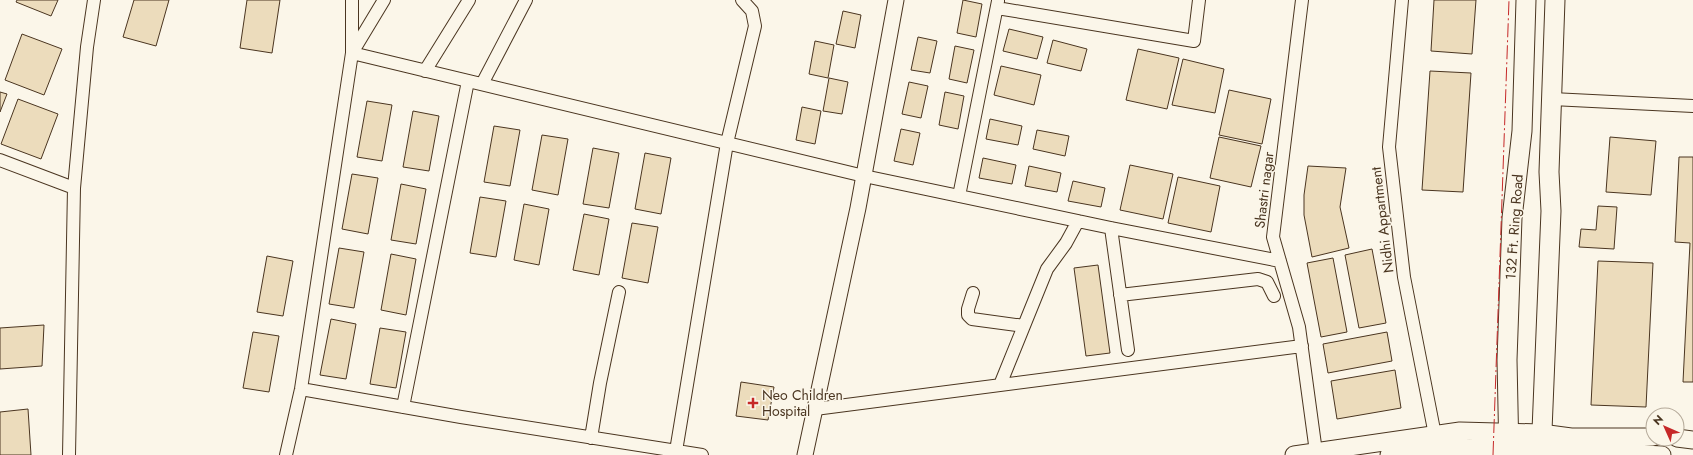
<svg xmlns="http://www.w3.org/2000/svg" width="1693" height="455" viewBox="0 0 1693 455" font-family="Jost,sans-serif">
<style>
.building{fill:#ecdcbc;stroke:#4a3520}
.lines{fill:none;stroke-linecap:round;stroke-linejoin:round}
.minor-casing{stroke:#4a3520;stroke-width:14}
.tertiary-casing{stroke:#4a3520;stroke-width:17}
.secondary-casing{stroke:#4a3520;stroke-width:19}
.primary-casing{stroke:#4a3520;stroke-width:21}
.minor{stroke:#fbf6e9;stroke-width:12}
.tertiary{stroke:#fbf6e9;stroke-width:15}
.secondary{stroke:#fbf6e9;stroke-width:17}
.primary{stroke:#fbf6e9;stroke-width:19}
.power{stroke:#c62828;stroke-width:1;stroke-dasharray:14 3 2 3;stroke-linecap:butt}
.poi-dot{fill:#c62828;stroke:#fbf6e9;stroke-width:1.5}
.labels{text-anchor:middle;stroke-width:3;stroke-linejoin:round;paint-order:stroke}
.street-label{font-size:14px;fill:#4a3520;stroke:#fbf6e9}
.poi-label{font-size:14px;fill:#4a3520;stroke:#fbf6e9;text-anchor:start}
</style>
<rect width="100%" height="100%" fill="#fbf6e9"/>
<!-- building -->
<path class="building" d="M17,0H58L51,16L16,2Z
M134,0H169L156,46L123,37Z
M247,0H280L272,53L240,48Z
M963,0L982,4L976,37L957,33Z
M1434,0H1476L1472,54L1431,51Z
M843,11L861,15L855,48L836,44Z
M1009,29L1043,37L1037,59L1003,51Z
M22,34L62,49L44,95L5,80Z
M918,37L937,41L930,73L911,70Z
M1053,40L1087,49L1081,71L1047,63Z
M815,41L834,45L828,78L809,74Z
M955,46L974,50L967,83L949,79Z
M1138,49L1179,58L1167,109L1126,100Z
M1183,59L1224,69L1215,113L1172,105Z
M1001,66L1041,75L1034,105L994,95Z
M1430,71L1471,73L1463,192L1422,190Z
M829,78L848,82L842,114L823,111Z
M909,82L928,86L921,118L902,114Z
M1229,90L1271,99L1262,144L1219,135Z
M0,92L7,94L0,112Z
M945,92L964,96L958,129L939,125Z
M18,99L58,114L41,159L1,144Z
M367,101L392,105L382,161L357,157Z
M802,107L821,111L815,144L796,140Z
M413,111L439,116L429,171L403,167Z
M990,119L1022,126L1018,145L986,139Z
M494,126L520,130L510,186L484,182Z
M901,129L920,133L913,165L894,161Z
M1037,130L1069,136L1065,156L1033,149Z
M542,135L568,139L558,195L532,190Z
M1219,137L1261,146L1251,187L1210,178Z
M1610,137L1656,141L1651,195L1606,192Z
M593,148L619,153L609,208L583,204Z
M645,153L671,158L661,214L635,209Z
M1679,157H1693V382H1683L1690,243L1675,242Z
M983,158L1016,165L1012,184L979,178Z
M1130,165L1173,174L1163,219L1120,210Z
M1029,166L1061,173L1057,192L1025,186Z
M1308,166L1346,168L1340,207L1349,248L1312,257L1304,215V195Z
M352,174L378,178L368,234L342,229Z
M1178,177L1220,186L1211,232L1168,223Z
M1073,181L1105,188L1101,207L1068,201Z
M401,184L426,189L416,244L391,240Z
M480,197L506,201L496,257L470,253Z
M524,204L549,209L539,265L514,260Z
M1598,206L1617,207L1614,249L1579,247L1581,229L1596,230Z
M584,214L609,219L599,275L573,270Z
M632,223L658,227L648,283L622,278Z
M339,248L364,252L354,308L329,304Z
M1372,249L1386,323L1359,328L1345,255Z
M391,254L416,259L406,315L381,310Z
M267,256L293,261L283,316L257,312Z
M1333,258L1347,332L1321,337L1307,263Z
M1598,261L1653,263L1646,407L1591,405Z
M1098,265L1110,353L1086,356L1074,268Z
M331,319L356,324L346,379L320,375Z
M44,325L42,366L0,369V328Z
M380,328L406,332L396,388L370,384Z
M253,332L279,336L269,392L243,388Z
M1387,332L1392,361L1328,373L1323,344Z
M1395,370L1401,408L1337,419L1331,381Z
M741,382L774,387L768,420L736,416Z
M28,409L31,455H0V412Z"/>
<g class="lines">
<!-- minor casing -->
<g class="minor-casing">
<path id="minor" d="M384,0L352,53L864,176L1111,228L1280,261
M1302,0L1273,237L1299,327L1316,452
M1402,0L1389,147L1404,277L1435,435
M997,8L1194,41L1199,0
M425,71L469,0
M482,84L526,0
M1552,99L1693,106
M0,160L74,188
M959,196L998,1
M1111,228L1128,350
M973,293L968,309V315L972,319L1024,326
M1120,295L1258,279L1267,282L1274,296
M1000,385L1047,269L1066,243L1078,221
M301,389L461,417L702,455
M403,407L468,81
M815,409L1302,346
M591,438L600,383L619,292
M676,451L727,143L755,26L752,11L742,0
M69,455L74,188L87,47L94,0
M286,455L301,389L352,53V0"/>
</g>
<!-- tertiary casing -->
<g class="tertiary-casing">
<path id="tertiary" d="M805,455L858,208L896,0"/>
</g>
<!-- secondary casing -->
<g class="secondary-casing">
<path id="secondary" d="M1677,438L1693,440
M1294,455L1460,431L1541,433L1571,437H1653
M1389,455L1450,448L1570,450L1662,455"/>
</g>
<!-- primary casing -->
<g class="primary-casing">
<path id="primary" d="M1509,455L1507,360L1512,218L1522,131L1526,0
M1541,455L1551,211L1549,172L1555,0"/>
</g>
<!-- minor -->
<use href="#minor" class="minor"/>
<!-- tertiary -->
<use href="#tertiary" class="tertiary"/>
<!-- secondary -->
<use href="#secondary" class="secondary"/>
<!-- primary -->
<use href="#primary" class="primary"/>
<!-- power -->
<path class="power" d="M1493,455L1509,0"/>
</g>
<!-- markers -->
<path class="poi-dot" d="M751 397h4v4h4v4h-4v4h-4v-4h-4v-4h4z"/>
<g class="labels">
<!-- street labels -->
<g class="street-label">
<text transform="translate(1264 190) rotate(-83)" y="5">Shastri nagar</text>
<text transform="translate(1382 220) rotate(-97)" y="5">Nidhi Appartment</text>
<text transform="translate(1514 227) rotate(-86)" y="5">132 Ft. Ring Road</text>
</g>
<!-- poi labels -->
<g class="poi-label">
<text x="762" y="400">Neo Children<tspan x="762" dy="16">Hospital</tspan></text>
</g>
</g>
<!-- north arrow -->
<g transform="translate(1665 427) rotate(315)"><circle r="19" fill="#fbf6e9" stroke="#b4a999"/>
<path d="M0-3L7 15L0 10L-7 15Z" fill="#c62828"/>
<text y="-6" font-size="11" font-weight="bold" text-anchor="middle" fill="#4a3520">N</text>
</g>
</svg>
